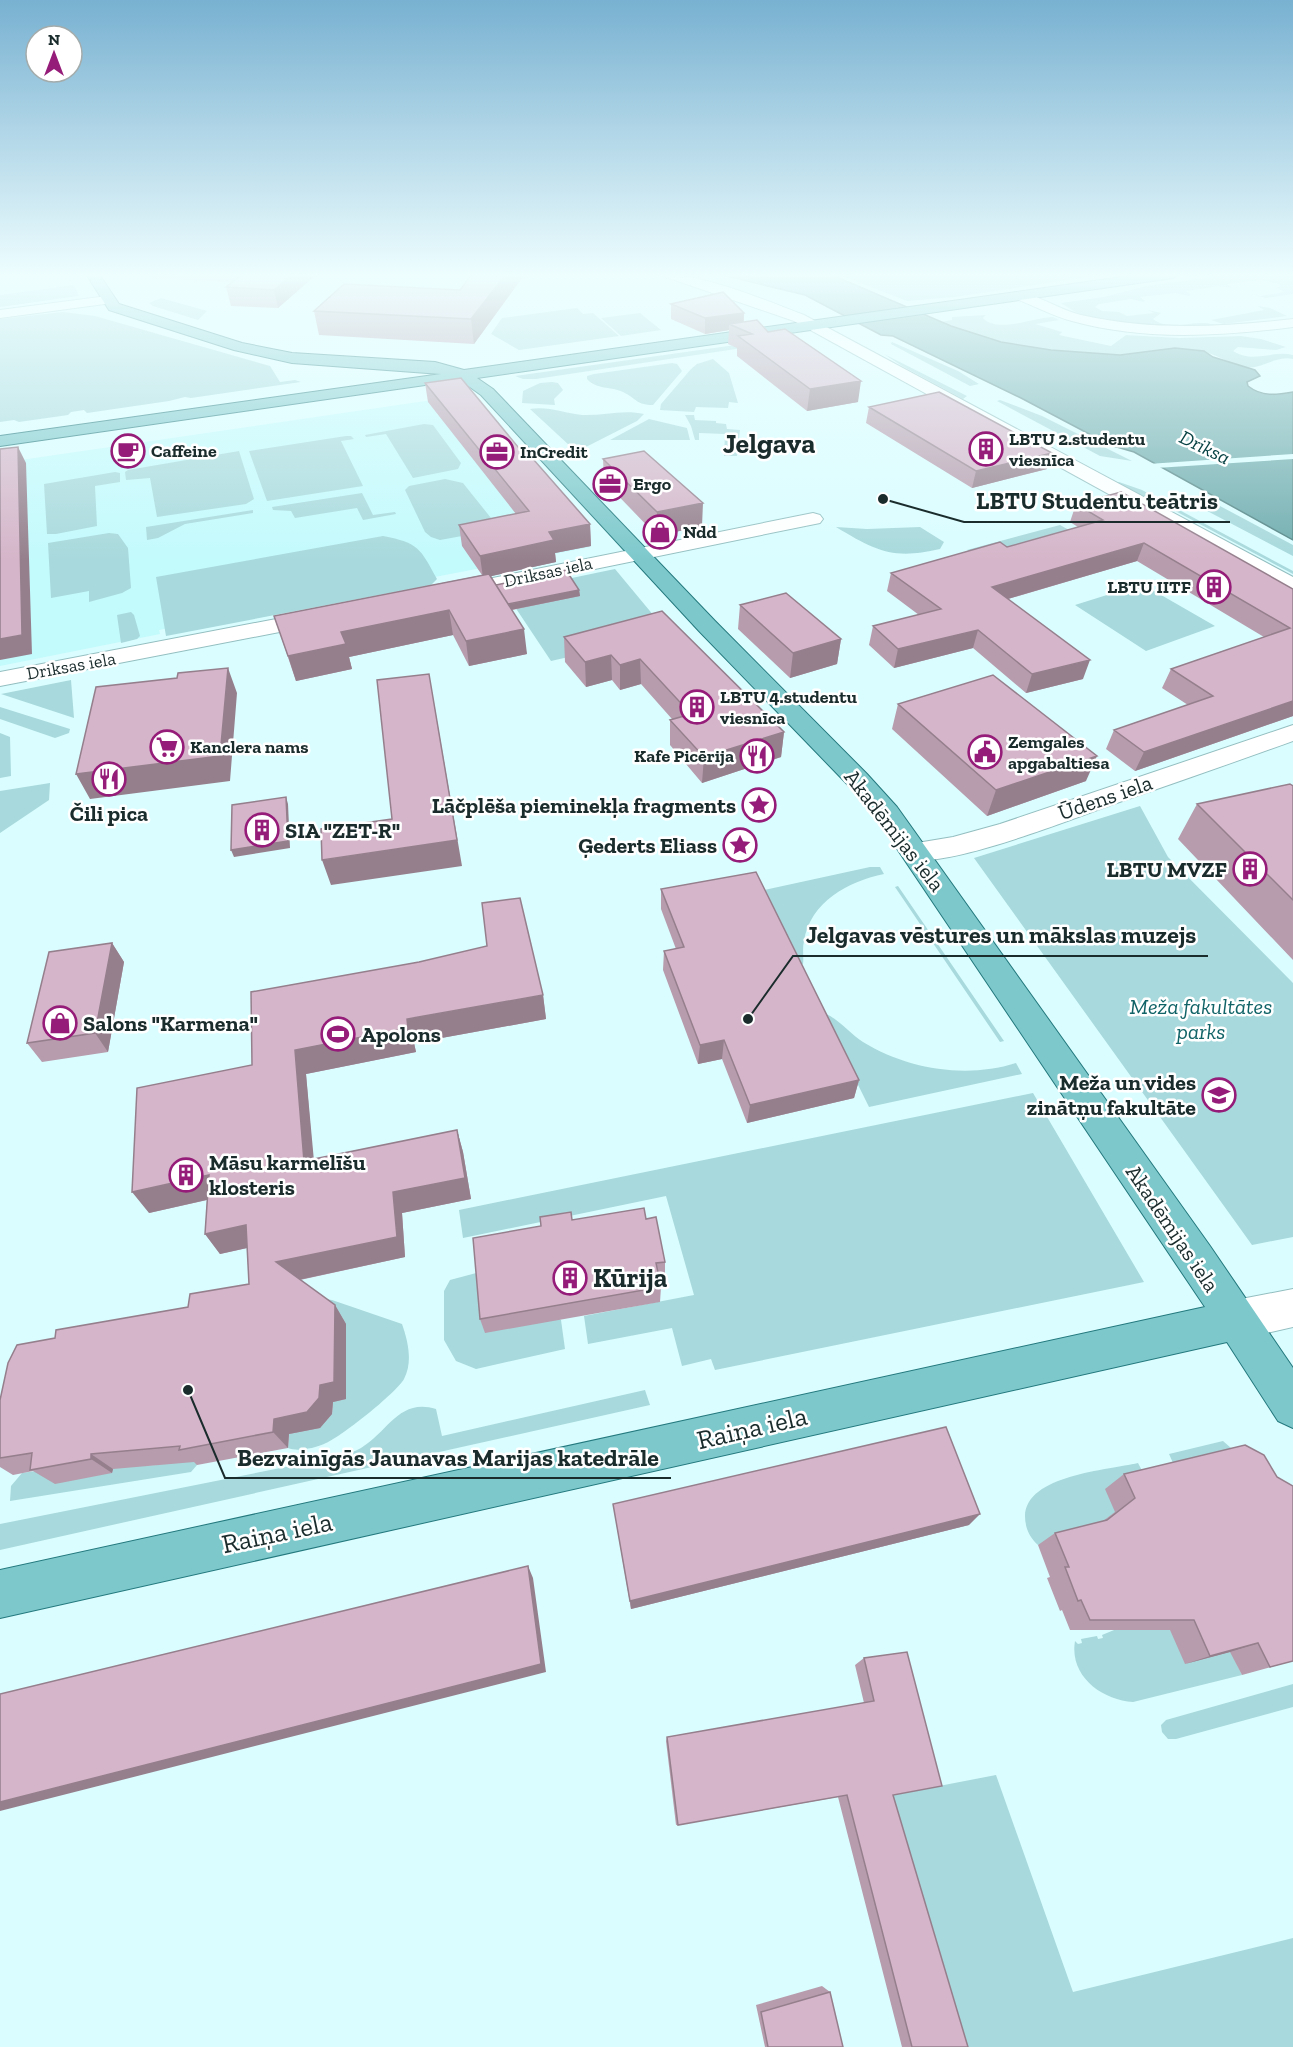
<svg xmlns="http://www.w3.org/2000/svg" width="1293" height="2047" viewBox="0 0 1293 2047" font-family="'Zilla Slab',serif">
<style>
.built{fill:#c3fafc}
.green{fill:#a8d9dc}
.water{fill:#70acae;stroke:#568687;stroke-width:1.5}
.pier{fill:#dafdff}
.lines{fill:none;stroke-linecap:round;stroke-linejoin:round}
.minor-casing{stroke:#93bec0;stroke-width:2}
.major-casing{stroke:#23797e;stroke-width:2}
.minor{fill:#fff;fill-rule:evenodd}
.major{fill:#7dc8cb;fill-rule:evenodd}
.wall{fill:#b79cad}
.shaded-wall{fill:#957f8d}
.building{fill:#d5b5c9;stroke:#957f8d;stroke-width:1.5}
.labels{text-anchor:middle;stroke-width:5;stroke-linejoin:round;paint-order:stroke}
.far-poi-label{font-size:18px;font-weight:bold;fill:#1b2c2d;stroke:#fff;text-anchor:start}
.far-street-label{font-size:18px;fill:#1b2c2d;stroke:#fff}
.far-water-label{font-size:20px;font-style:italic;fill:#084244;stroke:#fff}
.street-label{font-size:22px;fill:#1b2c2d;stroke:#fff}
.poi-label{font-size:22px;font-weight:bold;fill:#1b2c2d;stroke:#fff;text-anchor:end}
.park-label{font-size:22px;font-style:italic;fill:#106367;stroke:#fff}
.near-poi-label{font-size:27px;font-weight:bold;fill:#1b2c2d;stroke:#fff;text-anchor:start}
.near-street-label{font-size:27px;fill:#1b2c2d;stroke:#fff}
.far-town-label{font-size:28px;font-weight:bold;fill:#1b2c2d;stroke:#fff}
.leader{fill:none;stroke:#1b2c2d;stroke-width:2}
.callout-dot{fill:#1b2c2d;stroke:#fff;stroke-width:2}
.callout-label{font-size:24px;text-anchor:middle;font-weight:bold;fill:#1b2c2d;stroke:#fff;stroke-width:5;stroke-linejoin:round;paint-order:stroke}
</style>
<rect width="100%" height="100%" fill="#dafdff"/>
<!-- built -->
<path class="built" d="M446,398L462,399L590,547L159,630L160,634L0,666V463Z"/>
<!-- green -->
<path class="green" d="M837,274H1107L955,297L907,301Z
M1231,274H1293V294L1266,298L1247,293L1260,296L1285,292L1276,288L1281,286L1279,284L1261,280L1227,284L1232,288L1218,286L1186,291L1191,295L1189,296L1175,293L1140,297L1145,301L1143,302L1131,299L1099,304L1095,307L1102,311L1119,312L1127,316L1154,313L1148,310L1161,313L1153,319C1169,331 1187,322 1204,323C1209,323 1214,325 1219,326C1176,328 1129,331 1088,317C1077,314 1068,307 1061,303L1103,297L1147,286Z
M74,285L79,296L0,307V295Z
M161,298L207,311L198,320L153,306L149,303Z
M1258,306L1270,308L1287,316L1223,324L1211,320L1264,310Z
M577,308L583,314L593,313L619,336L519,350L491,334L502,318Z
M63,312L95,316L270,366L280,382L295,380L301,382L191,398L185,397L169,401L87,413L84,410L71,412L68,415L19,422L14,420L0,422V319Z
M640,313L661,330L621,336L601,318Z
M986,315L983,318C997,334 1035,317 1053,317L1059,320L1035,324L1062,332L1059,335L1111,346L1126,335L1179,338L1241,336L1261,339L1286,347L1276,350L1238,347L1233,351C1254,364 1271,350 1293,355V359C1276,355 1261,370 1245,367C1230,364 1215,354 1202,351C1175,344 1148,355 1120,355C1060,355 997,346 941,322L952,320V317Z
M786,338L782,342L536,379H523L515,376Z
M892,342L958,371L979,384L970,386L891,344Z
M884,354L967,396L963,399L902,366Z
M713,359L729,373L738,403L729,402L728,408L696,407L694,412L660,410L661,404L691,369L697,364Z
M672,363L677,364L682,371L653,405C636,405 636,398 623,392C610,386 597,390 587,379V376L594,374Z
M552,382L558,383L563,390L554,399L555,405L522,403L523,391L540,383Z
M1000,400L1042,416L1132,461L1100,456L997,401Z
M530,409C548,406 564,413 582,415C603,416 623,409 644,414L637,421L584,448L570,446Z
M685,415H694L695,420L716,421V423L726,424L727,429L740,430L737,456H724L725,434L699,433V440H695L691,426Z
M649,419L687,428L690,440H610Z
M424,424L433,425L461,463L458,469L413,478L386,434L366,437L365,435Z
M346,436H351L354,439L341,441L363,486L267,501L249,451Z
M239,451L254,499L246,504L157,517L150,478L126,480L125,472L128,470Z
M115,472L120,473V482L95,486L97,526L56,534H47L44,484Z
M445,479L463,483L495,523L484,532L440,540L431,537L425,532L405,490L409,486Z
M1119,482L1142,490L1293,571V574L1166,506L1153,504L1116,483Z
M362,493L373,515L395,512L396,514L363,520L357,508L295,518L291,511L273,510L272,507Z
M1205,498L1293,545V556L1192,503Z
M253,510V513L185,524L158,538L147,540L146,527Z
M1060,525L1069,530L976,556L967,550Z
M836,527L867,529L920,527L944,542L940,549C893,560 876,551 836,527Z
M109,533L118,534L128,548L131,588L122,593L89,602V591L51,598L48,543Z
M383,536C419,543 420,548 437,579L431,585L166,636L156,577Z
M615,569L669,634L551,661L505,592Z
M1142,584L1215,626L1146,651L1075,605Z
M131,612L134,615L140,636L137,639L121,643L117,615Z
M71,680L74,718L1,694Z
M0,707L70,729L69,733L55,738L0,719Z
M0,733L10,737L11,776L0,778Z
M50,783L49,800L0,833V791Z
M1140,806L1168,857L1293,983V1237L1252,1245L974,858Z
M870,867H880L884,874C849,881 810,902 804,941C802,949 804,957 803,964L800,965L760,891Z
M898,886L1004,1041L1000,1042L895,887Z
M826,1014C840,1020 850,1034 863,1042C907,1069 966,1079 1016,1063L1022,1074L869,1107L824,1016Z
M1033,1093L1144,1282L715,1370L711,1359L682,1366L672,1328L588,1344L584,1316L694,1295L666,1196L463,1238L459,1210Z
M480,1272L561,1320L565,1349L476,1369L456,1361L444,1340V1291L450,1280Z
M318,1298L332,1300L402,1324C408,1341 413,1362 404,1379C396,1393 340,1438 324,1444C315,1448 297,1452 288,1448L289,1434L332,1414L333,1402Z
M645,1390L650,1405L0,1550V1524L316,1461C330,1457 349,1455 361,1448C389,1431 399,1398 436,1409L442,1436Z
M1223,1441L1279,1490L1178,1474L1169,1454Z
M199,1450L197,1465L191,1472L10,1501L11,1486L22,1473L43,1470L158,1465Z
M1138,1463L1148,1482L1123,1529L1038,1545C1029,1537 1025,1527 1025,1516C1026,1475 1108,1470 1138,1463Z
M1148,1616L1229,1648L1242,1675L1133,1702C1102,1700 1069,1676 1075,1641L1078,1644L1082,1643L1081,1639L1097,1636L1098,1639L1103,1638L1102,1635Z
M1293,1684V1707L1176,1739H1168L1162,1732L1161,1725L1166,1720Z
M996,1775L1073,1992L1293,1938V2047H955L882,1797Z"/>
<!-- water -->
<path class="water" d="M718,274H830L951,326L1001,342L1051,350L1120,355L1175,348L1204,351L1213,357L1255,370L1260,376L1247,382L1248,386C1262,397 1276,395 1293,392V540L1134,452L1110,445L1021,398L893,336L881,335L805,295Z"/>
<!-- pier -->
<path class="pier" d="M1293,454V459L1264,461L1156,468L1148,464Z"/>
<g class="lines">
<!-- minor casing -->
<g class="minor-casing">
<path id="minor" d="M657,274C705,274 759,298 804,315L1293,577V592L1285,591L794,321Z
M1021,292C1042,297 1060,310 1081,315C1151,331 1222,327 1293,319V327C1220,336 1144,341 1072,321C1053,316 1035,306 1016,299L1014,296L1016,293Z
M107,296L114,300L112,303L0,318V310Z
M813,513L820,515L823,519L820,523L453,598L445,597L442,592L445,587L453,586Z
M323,610L331,612L334,617L331,622L0,686V672Z
M1293,725V741C1232,763 1172,784 1111,805C1069,820 944,870 905,859L901,852L905,845L953,837L1000,824Z
M1293,1289V1327L1236,1340L1222,1334L1216,1320L1222,1306L1236,1300Z"/>
</g>
<!-- major casing -->
<g class="major-casing">
<path id="major" d="M86,274H99L119,304L242,343L292,353L435,362L464,370L1143,274H1179L1173,278L477,378L493,389L715,621L867,774L897,807L1210,1246L1293,1368V1428L1278,1421L1227,1342L0,1618V1570L1205,1307L877,819L849,786L699,631L481,395L460,380L0,446V436L441,374L292,363L234,350L109,310Z"/>
</g>
<!-- minor -->
<use href="#minor" class="minor"/>
<!-- major -->
<use href="#major" class="major"/>
</g>
<!-- wall -->
<path class="wall" d="M151,274H317L278,308L231,306L226,287L233,282L152,278Z
M472,274H525L474,344L319,335L314,311L460,290Z
M671,304L744,313V322L768,332L858,402L807,411L737,356V348L728,344L729,330L705,334L671,319Z
M425,383L523,453L590,524L591,546L555,553L556,562L491,576L496,585L579,590L580,596L512,610L527,654L469,666L453,635L349,657L352,669L296,681L274,616L482,575L462,546L459,525L516,514L428,402Z
M869,407L1047,469L972,488L866,423Z
M603,459L702,526L657,536L604,481Z
M1076,504L1293,589V716L1135,771L1106,749L1114,730L1188,705L1162,688L1171,669L1264,637L1137,561L1008,599L1083,679L1026,693L973,648L894,668L869,645L873,626L919,615L887,591L891,573L1007,547L1078,527L1070,522Z
M740,605L841,639L837,664L790,678L738,629Z
M662,611L784,732L781,757L702,783L670,745V720L672,719L641,684L620,690L612,680L586,687L565,662L564,637Z
M898,704L1086,781L987,816L892,729Z
M1293,786V960L1178,839L1197,804Z
M661,889L859,1080L854,1098L747,1123L722,1059L698,1064L663,970L664,951L676,949L661,909Z
M112,943L124,962L108,1052L42,1062L27,1043Z
M543,995L546,1019L414,1043L416,1052L306,1074L313,1159L457,1130L463,1152L471,1199L402,1213L405,1257L300,1280L335,1305L346,1324V1399L333,1402L332,1414L320,1428L289,1434L288,1448L197,1465L194,1462L113,1469L112,1473L55,1484L33,1471L13,1475L0,1467V1400L55,1338L188,1307L249,1284L247,1248L220,1254L205,1234L207,1200L149,1213L252,1065Z
M646,1219L665,1262V1278H659L661,1287L660,1302L485,1333L480,1319L541,1226L572,1220Z
M1124,1474L1293,1661L1242,1675L1230,1652L1185,1664L1170,1630H1070L1062,1610L1060,1611L1047,1578L1050,1577L1038,1545L1055,1533L1103,1521L1115,1512L1105,1489Z
M613,1504L969,1525L631,1609Z
M907,1652L893,1795L968,2047H902L838,1797L676,1825L666,1741L667,1737L864,1703L855,1665L864,1658Z
M822,1986L830,1992L843,2047H765L756,2005Z"/>
<!-- shaded-wall -->
<path class="shaded-wall" d="M292,274H317L278,308L274,290Z
M506,274H525L474,344L471,319Z
M744,313L743,328L729,324V330L705,334V318Z
M861,381L858,402L807,411L810,389Z
M18,447L26,463L32,654L0,660V639Z
M1052,453L1047,469L972,488L976,471Z
M703,503L702,526L657,536V512Z
M590,524L591,546L555,553L556,562L483,578L480,556L549,532Z
M1144,543L1137,561L987,605L992,587Z
M579,590L580,596L506,611L505,605Z
M449,610L453,635L349,657L352,669L296,681L288,656L341,632Z
M524,629L527,654L469,666L466,641Z
M978,630L973,648L894,668L898,649Z
M841,639L837,664L790,678L793,653Z
M611,655L612,680L586,687L585,662Z
M640,659L641,684L620,690V665Z
M1090,660L1083,679L1026,693L1032,674Z
M228,668L237,693L230,781L90,799L76,774Z
M429,674L462,866L331,885L322,860L457,840Z
M1293,701V716L1135,771L1144,752Z
M784,732L781,757L702,783L704,757Z
M1097,756L1086,781L987,816L996,790Z
M286,797L288,804L290,848L234,857L231,850Z
M112,943L124,962L108,1052L95,1033Z
M543,995L546,1019L414,1043L416,1052L306,1074L316,1183L304,1161L295,1050L407,1019Z
M724,1040L722,1059L698,1064L700,1045Z
M859,1080L854,1098L747,1123L750,1105Z
M457,1130L463,1152L471,1199L402,1213L405,1257L289,1282L276,1262L393,1192Z
M209,1175L224,1196L149,1213L132,1192Z
M246,1225L260,1245L220,1254L205,1234Z
M335,1305L346,1324V1399L333,1402L332,1414L320,1428L289,1434L288,1448L273,1432L274,1419L320,1385Z
M91,1454L113,1469L112,1473L91,1459Z
M980,1514L969,1525L631,1609L630,1601Z
M528,1566L533,1578L546,1672L0,1811V1802Z
M1258,1643L1230,1652L1185,1664L1210,1656Z"/>
<!-- building -->
<path class="building" d="M243,274H292L274,290L226,287Z
M472,274H506L471,319L314,311L344,284L460,290Z
M723,292L744,313L705,318L671,304Z
M757,320L768,332L785,329L861,381L810,389L738,336L752,334L729,324Z
M461,378L523,453L527,452L590,524L549,532L554,540L480,556L459,525L529,511L425,383Z
M939,392L1052,453L976,471L869,407Z
M18,447L22,635L0,639V449Z
M644,451L703,503L657,512L603,459Z
M1121,492L1293,589V701L1144,752L1114,730L1213,696L1171,669L1290,628L1144,543L992,587L1090,660L1032,674L978,630L898,649L873,626L941,609L891,573L1000,542L1007,547L1103,520L1076,504Z
M566,570L579,590L508,604L496,585Z
M489,574L524,629L466,641L449,610L341,632L346,644L288,656L274,616Z
M786,593L841,639L793,653L740,605Z
M662,611L784,732L704,757L670,720L691,714L640,659L620,665L611,655L585,662L564,637Z
M228,668L220,756L76,774L96,687L177,678L178,673Z
M429,674L457,840L322,860L321,829L392,819L377,680Z
M993,675L1097,756L996,790L898,704Z
M1290,784L1293,786V900L1197,804Z
M286,797L288,841L231,850L232,805Z
M756,872L859,1080L750,1105L724,1040L700,1045L664,951L684,947L661,889Z
M520,898L543,995L407,1019L408,1028L295,1050L304,1161L457,1130L465,1178L393,1192L397,1237L276,1262L335,1305L334,1382L320,1385L319,1398L307,1412L274,1419L273,1432L179,1450L180,1446L91,1454V1459L30,1470L32,1453L0,1458V1400L8,1363L17,1345L55,1338L56,1330L188,1307L190,1294L249,1284L246,1225L205,1234L209,1175L132,1192L137,1088L252,1065L251,992L419,962L487,946L482,903Z
M112,943L95,1033L27,1043L49,952Z
M644,1208L646,1219L656,1217L665,1262L656,1263L661,1287L480,1319L473,1238L541,1226L540,1217L571,1212L572,1220Z
M946,1427L980,1514L630,1601L613,1504Z
M1245,1445L1264,1455L1277,1477L1293,1486V1661L1270,1667L1258,1643L1210,1656L1194,1620H1090L1081,1600L1078,1601L1065,1567H1069L1055,1533L1107,1520L1135,1498L1124,1474Z
M528,1566L541,1664L0,1802V1694Z
M907,1652L942,1786L893,1795L968,2047H912L847,1795L678,1825L667,1737L874,1701L864,1658Z
M830,1992L843,2047H768L761,2012Z"/>
<!-- sky -->
<linearGradient id="sky" x2="0" y2="1"><stop stop-color="#78b1d1"/><stop offset="0.49" stop-color="#eefeff"/><stop offset="1" stop-color="#eefeff" stop-opacity="0"/></linearGradient>
<rect width="1293" height="561" fill="url(#sky)"/>
<!-- icons -->
<defs>
<g id="building-ring" transform="scale(1.725)"><circle r="9.5" fill="#fff" stroke="#951c78" stroke-width="1.5"/><path d="M-4-6H4V6H1V3H-1V6H-4ZM-2.5-4.3h1.7v1.8h-1.7ZM.8-4.3h1.7v1.8H.8ZM-2.5-1h1.7V.8h-1.7ZM.8-1h1.7V.8H.8Z" fill="#951c78"/></g>
<g id="cafe-ring" transform="scale(1.725)"><circle r="9.5" fill="#fff" stroke="#951c78" stroke-width="1.5"/><path d="M-5.5-4.5H6V0H3Q3 3.5 0 3.5H-2.5Q-5.5 3.5-5.5 0ZM3-3.2v2h1.7v-2ZM-6 4.5H4V6H-6Z" fill="#951c78"/></g>
<g id="office-ring" transform="scale(1.725)"><circle r="9.5" fill="#fff" stroke="#951c78" stroke-width="1.5"/><path d="M-6-3h4V-5.5h4V-3h4V5H-6ZM-1-4.5V-3h2v-1.5ZM-6 0V1H6V0Z" fill="#951c78"/></g>
<g id="shop-ring" transform="scale(1.725)"><circle r="9.5" fill="#fff" stroke="#951c78" stroke-width="1.5"/><path d="M-5-2.5h2.3a2.7 3.5 0 0 1 5.4 0H5L5.5 6h-11ZM-1.5-2.5h3a1.5 2.3 0 0 0-3 0Z" fill="#951c78"/></g>
<g id="supermarket-ring" transform="scale(1.725)"><circle r="9.5" fill="#fff" stroke="#951c78" stroke-width="1.5"/><path d="M-6-5.5h2.5l.6 2H6L4.5 2H-2.5L-4.4-4H-6ZM-1.5 3.2a1.3 1.3 0 1 0 .1 0ZM3 3.2a1.3 1.3 0 1 0 .1 0Z" fill="#951c78"/></g>
<g id="civic-ring" transform="scale(1.725)"><circle r="9.5" fill="#fff" stroke="#951c78" stroke-width="1.5"/><path d="M-.6-6.5H3V-4.5H.6V-3L4-1V1h2V6H-6V1h2V-1L-.6-3ZM-1.2 2.5V6h2.4V2.5Z" fill="#951c78"/></g>
<g id="restaurant-ring" transform="scale(1.725)"><circle r="9.5" fill="#fff" stroke="#951c78" stroke-width="1.5"/><path d="M-5-6h1v4h1v-4h1v4h1v-4h1v5L-1.5 .5V6h-2V.5L-5-1ZM5-6V6H3V1.5H1.5Q1.5-4 5-6Z" fill="#951c78"/></g>
<g id="sight-ring" transform="scale(1.725)"><circle r="9.5" fill="#fff" stroke="#951c78" stroke-width="1.5"/><path d="M0-6L1.8-2.2L6-1.7L2.9 1.2L3.7 5.4L0 3.3L-3.7 5.4L-2.9 1.2L-6-1.7L-1.8-2.2Z" fill="#951c78"/></g>
<g id="stadium-ring" transform="scale(1.725)"><circle r="9.5" fill="#fff" stroke="#951c78" stroke-width="1.5"/><path d="M0-5a6.5 5 0 1 0 0 10a6.5 5 0 1 0 0-10ZM-3.5-1.8h7v3.6h-7Z" fill="#951c78"/></g>
<g id="university-ring" transform="scale(1.725)"><circle r="9.5" fill="#fff" stroke="#951c78" stroke-width="1.5"/><path d="M0-5L7-2L0 1L-7-2ZM-4 1L0 2.5L4 1V4Q0 6-4 4Z" fill="#951c78"/></g>
</defs>
<g fill-rule="evenodd">
<use href="#building-ring" x="986" y="449"/>
<use href="#cafe-ring" x="128" y="451"/>
<use href="#office-ring" x="497" y="452"/>
<use href="#office-ring" x="610" y="484"/>
<use href="#shop-ring" x="660" y="532"/>
<use href="#building-ring" x="1214" y="587"/>
<use href="#building-ring" x="697" y="707"/>
<use href="#supermarket-ring" x="167" y="747"/>
<use href="#civic-ring" x="985" y="752"/>
<use href="#restaurant-ring" x="757" y="756"/>
<use href="#restaurant-ring" x="109" y="779"/>
<use href="#sight-ring" x="759" y="805"/>
<use href="#building-ring" x="262" y="830"/>
<use href="#sight-ring" x="740" y="845"/>
<use href="#building-ring" x="1250" y="869"/>
<use href="#shop-ring" x="60" y="1023"/>
<use href="#stadium-ring" x="338" y="1034"/>
<use href="#university-ring" x="1219" y="1095"/>
<use href="#building-ring" x="186" y="1175"/>
<use href="#building-ring" x="570" y="1278"/>
</g>
<g class="labels">
<!-- far-poi labels -->
<g class="far-poi-label">
<text x="1009" y="445">LBTU 2.studentu<tspan x="1009" dy="21">viesnīca</tspan></text>
<text x="151" y="457">Caffeine</text>
<text x="520" y="458">InCredit</text>
<text x="633" y="490">Ergo</text>
<text x="683" y="538">Ndd</text>
<text x="1191" y="593" text-anchor="end">LBTU IITF</text>
<text x="720" y="703">LBTU 4.studentu<tspan x="720" dy="21">viesnīca</tspan></text>
<text x="1008" y="748">Zemgales<tspan x="1008" dy="21">apgabaltiesa</tspan></text>
<text x="190" y="753">Kanclera nams</text>
<text x="734" y="762" text-anchor="end">Kafe Picērija</text>
</g>
<!-- far-street labels -->
<g class="far-street-label">
<text transform="translate(548 572) rotate(-12)" y="6">Driksas iela</text>
<text transform="translate(71 666) rotate(-10)" y="6">Driksas iela</text>
</g>
<!-- far-water labels -->
<g class="far-water-label">
<text transform="translate(1205 447) rotate(26)" y="7">Driksa</text>
</g>
<!-- street labels -->
<g class="street-label">
<text transform="translate(1105 797) rotate(-19)" y="8">Ūdens iela</text>
<text transform="translate(895 830) rotate(52)" y="8">Akadēmijas iela</text>
<text transform="translate(1173 1228) rotate(56)" y="8">Akadēmijas iela</text>
</g>
<!-- poi labels -->
<g class="poi-label">
<text x="736" y="813">Lāčplēša pieminekļa fragments</text>
<text x="109" y="821" text-anchor="middle">Čili pica</text>
<text x="285" y="838" text-anchor="start">SIA "ZET-R"</text>
<text x="717" y="853">Ģederts Eliass</text>
<text x="1227" y="877">LBTU MVZF</text>
<text x="83" y="1031" text-anchor="start">Salons "Karmena"</text>
<text x="361" y="1042" text-anchor="start">Apolons</text>
<text x="1196" y="1090">Meža un vides<tspan x="1196" dy="25">zinātņu fakultāte</tspan></text>
<text x="209" y="1170" text-anchor="start">Māsu karmelīšu<tspan x="209" dy="25">klosteris</tspan></text>
</g>
<!-- park labels -->
<g class="park-label">
<text x="1201" y="1014">Meža fakultātes<tspan x="1201" dy="25">parks</tspan></text>
</g>
<!-- near-poi labels -->
<g class="near-poi-label">
<text x="593" y="1287">Kūrija</text>
</g>
<!-- near-street labels -->
<g class="near-street-label">
<text transform="translate(752 1428) rotate(-13)" y="9">Raiņa iela</text>
<text transform="translate(277 1533) rotate(-12)" y="9">Raiņa iela</text>
</g>
<!-- far-town labels -->
<g class="far-town-label">
<text x="769" y="453">Jelgava</text>
</g>
</g>
<!-- callouts -->
<path class="leader" d="M883 499L964 522H1230M748 1019L793 956H1208M188 1390L225 1478H671"/>
<g class="callout-dot">
<circle cx="883" cy="499" r="6"/>
<circle cx="748" cy="1019" r="6"/>
<circle cx="188" cy="1390" r="6"/>
</g>
<g class="callout-label">
<text x="1097" y="509">LBTU Studentu teātris</text>
<text x="1001" y="943">Jelgavas vēstures un mākslas muzejs</text>
<text x="448" y="1466">Bezvainīgās Jaunavas Marijas katedrāle</text>
</g>
<!-- north arrow -->
<g transform="translate(54 54)"><circle r="28" fill="#ffffff" stroke="#a4abab" stroke-width="1.5"/>
<path d="M0-4.5L10 22L0 15L-10 22Z" fill="#951c78"/>
<text y="-9" font-size="16" font-weight="bold" text-anchor="middle" fill="#1b2c2d">N</text>
</g>
</svg>
